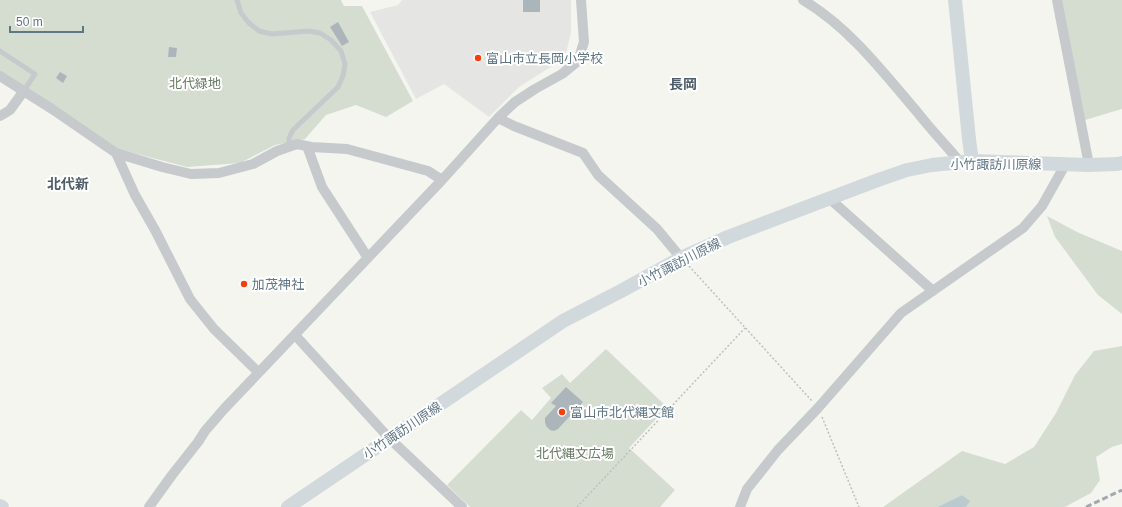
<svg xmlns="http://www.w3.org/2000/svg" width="1122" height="507" viewBox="0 0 1122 507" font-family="Arial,'Noto Sans JP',sans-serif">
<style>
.built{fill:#e5e6e4}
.green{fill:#d5ddd1}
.water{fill:#bbcace}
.building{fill:#acb5ba}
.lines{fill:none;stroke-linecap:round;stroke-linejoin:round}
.path{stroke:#bdc0c2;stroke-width:1.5;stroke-dasharray:2 2;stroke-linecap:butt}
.lane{stroke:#c6cacd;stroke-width:5}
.street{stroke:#c6cacd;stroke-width:10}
.secondary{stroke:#d2d9dd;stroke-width:14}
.rail{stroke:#a1a9af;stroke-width:3;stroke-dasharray:6 3;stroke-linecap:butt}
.poi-dot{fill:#f63f0f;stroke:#fff;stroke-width:1.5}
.labels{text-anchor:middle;stroke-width:4;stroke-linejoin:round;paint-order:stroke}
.poi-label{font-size:13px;fill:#607685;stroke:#fff;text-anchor:start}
.park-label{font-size:13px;fill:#667b60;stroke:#fff}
.street-label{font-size:13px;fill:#607685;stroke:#fff}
.neighbourhood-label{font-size:14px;font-weight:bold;fill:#4f5e69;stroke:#fff}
</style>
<rect width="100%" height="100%" fill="#f5f5f0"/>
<!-- built -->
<path class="built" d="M402,0H571V33L566,53L557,63L519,87L489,117L444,84L416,99L370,12L398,5Z"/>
<!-- green -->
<path class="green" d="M0,0H341L344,6H362L413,101L386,117L356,105L326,115L305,139L275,145L240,163L187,167L118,149L34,92L0,71Z
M1061,0H1122V109L1085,120Z
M1047,216L1077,232L1122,251V314L1098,295L1055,237Z
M1122,346V444L1112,447L1096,457L1100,480L1091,493L1065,507H966L969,501L962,495L937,507H883L962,451L1005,464L1034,447L1056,413L1075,375L1094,351Z
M606,349L667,407L629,448L675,490L660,507H470L447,485L521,410L532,420L551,398L542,388L562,374L570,383Z"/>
<!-- water -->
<path class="water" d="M962,495L970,501L966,507H937Z"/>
<!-- building -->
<path class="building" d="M523,0H540V12H523Z
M338,22L349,42L342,46L330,27Z
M169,47L177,48L176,57H168Z
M60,72L67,76L63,83L56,78Z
M566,387L583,402L558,429L554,431L550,430L546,426L545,422V418L556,406L551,403Z"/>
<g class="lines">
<!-- path -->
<path class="path" d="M689,266L812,401
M822,417L859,507
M577,507L745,328"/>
<!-- lane -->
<path class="lane" d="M237,0L241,13L249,23L259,31L272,34L309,31L320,33L331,40L341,51L345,64L343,76L338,87L293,130L289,138V147
M0,51L35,74L23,92"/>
<!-- street -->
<path class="street" d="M803,0C850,28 883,72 918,113C931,130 946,145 960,162
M1057,0L1089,165
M0,76L52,109L116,153L135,195L155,230L190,299L214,329L258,372
M0,116L10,110L23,92
M498,118L514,126L583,153L598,175L657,229L681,258
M307,146L322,187L368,258
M116,153L162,167L191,174L219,173L253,164L277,151L297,144L311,147L347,149L428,171L442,180
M830,199L933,291
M295,335L389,438L462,507
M149,507L172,475L198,442L205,431L224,409L442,180L498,118L515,102L535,89L562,74L578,61L584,42L581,0
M740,507L747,489L778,450L818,408L901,313L1023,228L1042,206L1065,165"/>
<!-- secondary -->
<path class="secondary" d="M955,0L969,139L972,161
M0,506L2,507
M288,507L563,321L621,291L681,258L728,237L878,180L907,170L932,165L972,161L1089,165L1117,164L1122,163"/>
<!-- rail -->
<path class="rail" d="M1086,507L1122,490"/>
</g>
<!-- markers -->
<g class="poi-dot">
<circle cx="478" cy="58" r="4"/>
<circle cx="244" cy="284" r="4"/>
<circle cx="562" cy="412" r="4"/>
</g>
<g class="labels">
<!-- poi labels -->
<g class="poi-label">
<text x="486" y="63">富山市立長岡小学校</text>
<text x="252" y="289">加茂神社</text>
<text x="570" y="417">富山市北代縄文館</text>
</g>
<!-- park labels -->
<g class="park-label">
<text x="195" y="88">北代緑地</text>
<text x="575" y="458">北代縄文広場</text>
</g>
<!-- street labels -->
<g class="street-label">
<text x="996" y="169">小竹諏訪川原線</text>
<text transform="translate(679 262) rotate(-27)" y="5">小竹諏訪川原線</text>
<text transform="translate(402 430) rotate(-34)" y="5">小竹諏訪川原線</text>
</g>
<!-- neighbourhood labels -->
<g class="neighbourhood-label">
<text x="683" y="89">長岡</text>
<text x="68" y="189">北代新</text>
</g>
</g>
<!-- scale -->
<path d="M10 26v6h73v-6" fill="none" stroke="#607685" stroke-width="2"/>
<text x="16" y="26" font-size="12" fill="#607685" stroke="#ffffff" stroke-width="3" paint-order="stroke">50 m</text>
</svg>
